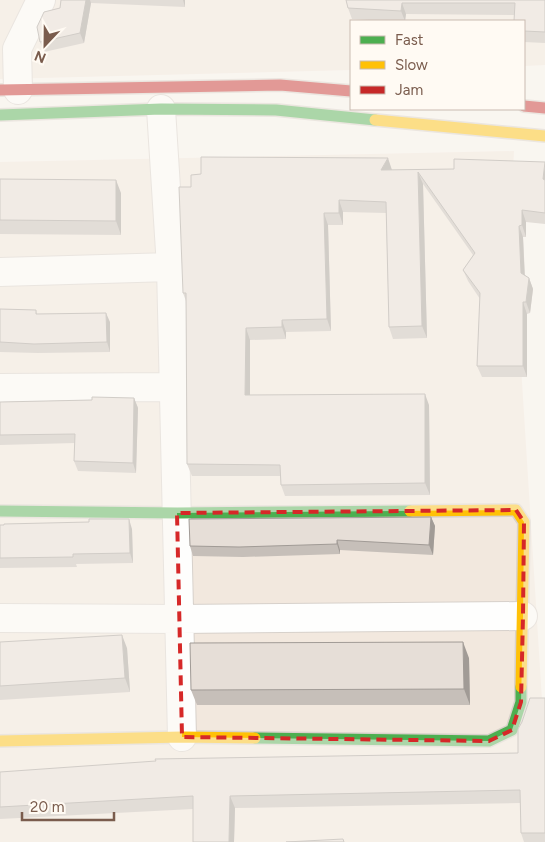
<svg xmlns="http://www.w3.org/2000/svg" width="545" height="842" viewBox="0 0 545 842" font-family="Figtree,sans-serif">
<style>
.residential{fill:#f2e8de}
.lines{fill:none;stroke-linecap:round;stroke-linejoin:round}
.street-casing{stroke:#d7d1cb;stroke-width:30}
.fast-casing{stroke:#d9d2cb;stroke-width:14}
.slow-casing{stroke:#d9d2cb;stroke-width:14}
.jam-casing{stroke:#d9d2cb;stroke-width:14}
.street{stroke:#fefefd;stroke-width:28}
.fast{stroke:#4caf50;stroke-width:11}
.slow{stroke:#ffc107;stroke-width:11}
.jam{stroke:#c62828;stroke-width:11}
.wall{fill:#c6bfb9}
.shaded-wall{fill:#a19b96}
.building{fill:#e6ded7;stroke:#a19b96}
.marked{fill:none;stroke:#d62828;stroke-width:4;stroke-dasharray:10 6;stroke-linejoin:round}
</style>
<rect width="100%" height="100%" fill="#f9f5f0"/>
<!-- residential -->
<path class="residential" d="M0,0H545V65L524,66V21H351V70L0,79Z
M514,151L511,207L545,748V842H0V162Z"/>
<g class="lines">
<!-- street casing -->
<g class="street-casing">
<path id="street" d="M18,90L17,49L41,0
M161,109L171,267L182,737
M0,272L171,267
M0,388L174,387
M0,618L179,619L523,616"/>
</g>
<!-- fast casing -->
<g class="fast-casing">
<path id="fast" d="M0,115L161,109L276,110L375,120
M0,511L177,513L410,511
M255,738L489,741L512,730L521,702V687"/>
</g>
<!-- slow casing -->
<g class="slow-casing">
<path id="slow" d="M375,120L545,136
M410,511L516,510L524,522L521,687
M0,741L182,737L255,738"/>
</g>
<!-- jam casing -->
<g class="jam-casing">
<path id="jam" d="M0,90L280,85L351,91
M524,106L545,108"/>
</g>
<!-- street -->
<use href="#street" class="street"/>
<!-- fast -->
<use href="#fast" class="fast"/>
<!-- slow -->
<use href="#slow" class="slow"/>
<!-- jam -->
<use href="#jam" class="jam"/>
</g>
<!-- wall -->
<path class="wall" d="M61,0H185V7L91,3L84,43L44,52L40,42L60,8Z
M346,0H545V43L524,42V21L514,15L406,14L405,21H385L352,19L348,8Z
M545,162V224L526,222V237H523L525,275L529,278L533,289L530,313L527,314V377H482L477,366L480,299L468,281L463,270L473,255L423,184L427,338L393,339L389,327L386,213L343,212V225H328L331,331L286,332V339L250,340V395L429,405L430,495L285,496L281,485L280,476H192L187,464L186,301L183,293L191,187L392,170L454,169Z
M0,179L121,193V235L0,234Z
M0,309L36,310L37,314L110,322V352L38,353L0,352Z
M134,398L138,408L136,473L78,471L74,461L75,443L0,445V402L92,400Z
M431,517L435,526L433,555L340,550V554L243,557L193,556L190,546Z
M0,525L132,529L133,563L76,564L77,567L0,568Z
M0,642L127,648L130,692L0,700Z
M469,658L470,705H197L191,690Z
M545,698V842H524L521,833L520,803L235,808L234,842H193V809L0,819V772L518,753Z"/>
<!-- shaded-wall -->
<path class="shaded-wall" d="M86,0H90L91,3L84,43L80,33Z
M183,0H185V7Z
M402,3L406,14L405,21L401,11Z
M388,158L392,170H381Z
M545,164V186L543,179Z
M418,172L423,184L427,338L422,326Z
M116,180L121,193V235L116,221Z
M339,200L343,212V225L339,213Z
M522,210L526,222V237L522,225Z
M324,213L328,225L331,331L327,319Z
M519,226L523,237L525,285L521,273Z
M529,278L533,289L530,313L526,302Z
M523,302L527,314V377L523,366Z
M106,313L110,322V352L107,342Z
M282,320L286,332V339L282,327Z
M246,328L250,340V407L245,395Z
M425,394L429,405L430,495L425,483Z
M134,398L138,408L136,473L133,463Z
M431,517L435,526L433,555L429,545Z
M129,519L132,529L133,563L130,553Z
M337,540L340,550V554L337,544Z
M122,635L127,648L130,692L125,678Z
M463,642L469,658L470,705L464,689Z
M230,796L235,808L234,842H229Z"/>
<!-- building -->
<path class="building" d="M61,0H86L80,33L40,42L37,27L44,12L60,8Z
M346,0H545V32L524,31V21H514L515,3H402L401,11L348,8Z
M201,157L388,158L381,170L454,169V159L545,162L543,179L545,180V213L522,210V225L519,226L521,273L529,278L526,302H523V366H477L480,293L463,270L475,253L418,172L422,326L389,327L386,202L339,200V213H324L327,319L282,320V327L246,328L245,395L425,394V483L281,485L280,465L187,464L186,293H183L179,187H191V175L201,174Z
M0,179L116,180V221L0,220Z
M0,309L36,310V314L106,313L107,342L34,344L0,342Z
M92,397L134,398L133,463L74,461L75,434L0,435V402L92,400Z
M431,517L429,545L337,540V544L239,547L190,546L189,519Z
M89,519H129L130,553L73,554V557L0,558V525H4V524L89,522Z
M122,635L125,678L0,686V642Z
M463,642L464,689L191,690L190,643Z
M530,698H545V833H521L520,790L230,796L229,842H193V796L0,807V772L156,761L155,759L518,753V729L522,722Z
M343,839L344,842H286Z"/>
<!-- marked area -->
<path d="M0 0H545V842H0ZM516,510L524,522L523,616L521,702L512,730L489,741L182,737L177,513Z" fill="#f9f5f0" fill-opacity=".55" fill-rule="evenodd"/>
<path class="marked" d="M516,510L524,522L523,616L521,702L512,730L489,741L182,737L177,513Z"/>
<!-- legend -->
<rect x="350" y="20" width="175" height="90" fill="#fffaf3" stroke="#cabbb1"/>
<rect x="360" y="36" width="25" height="8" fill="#4caf50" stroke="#cabbb1"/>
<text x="395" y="45" font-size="15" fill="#7a5c4d">Fast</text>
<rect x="360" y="61" width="25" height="8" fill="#ffc107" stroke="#cabbb1"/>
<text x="395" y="70" font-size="15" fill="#7a5c4d">Slow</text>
<rect x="360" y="86" width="25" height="8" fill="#c62828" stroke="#cabbb1"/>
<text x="395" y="95" font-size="15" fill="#7a5c4d">Jam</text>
<!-- north arrow -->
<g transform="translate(45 45) rotate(202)" stroke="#fffaf3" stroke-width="4" paint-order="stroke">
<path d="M0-4L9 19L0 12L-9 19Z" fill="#7a5c4d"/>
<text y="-8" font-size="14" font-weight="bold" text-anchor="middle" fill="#7a5c4d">N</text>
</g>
<!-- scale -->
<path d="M22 812v8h92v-8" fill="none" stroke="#7a5c4d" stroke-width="2.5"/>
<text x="30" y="812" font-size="15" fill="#7a5c4d" stroke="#fffaf3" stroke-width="4" paint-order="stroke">20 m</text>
</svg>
